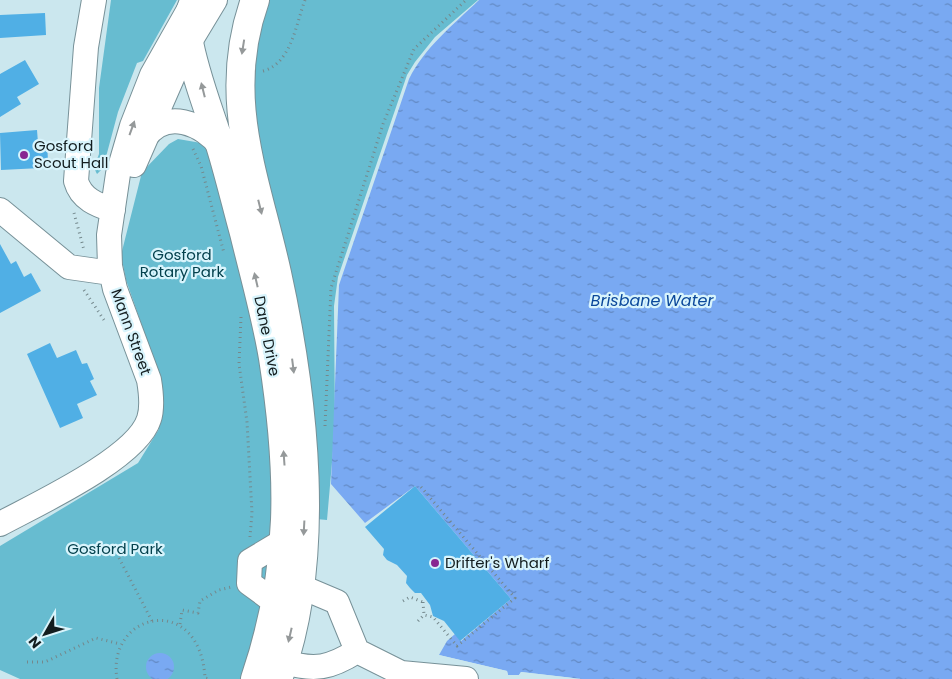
<svg xmlns="http://www.w3.org/2000/svg" width="952" height="679" viewBox="0 0 952 679" font-family="Poppins,sans-serif">
<style>
.green{fill:#67bcd0}
.water{fill:url(#water-ripples)}
.pier{fill:#cbe7ee}
.building{fill:#50afe5}
.lines{fill:none;stroke-linecap:round;stroke-linejoin:round}
.minor-casing{stroke:#779198;stroke-width:26}
.highway-casing{stroke:#779198;stroke-width:30}
.path{stroke:#74888c;stroke-width:3;stroke-dasharray:1 4;stroke-linecap:butt}
.minor{stroke:#fff;stroke-width:24}
.highway{stroke:#fff;stroke-width:28}
.oneway{fill:#95999a}
.poi-dot{fill:#882791;stroke:#d8f4fc;stroke-width:2}
.labels{text-anchor:middle;stroke-width:4.5;stroke-linejoin:round;paint-order:stroke}
.poi-label{font-size:15px;fill:#131d1f;stroke:#d8f4fc;text-anchor:start}
.park-label{font-size:15px;fill:#04414d;stroke:#d8f4fc}
.street-label{font-size:15px;fill:#131d1f;stroke:#d8f4fc}
.water-label{font-size:16px;font-style:italic;fill:#0b489b;stroke:#d8f4fc}
</style>
<defs>
<pattern id="water-ripples" width="26" height="14" patternUnits="userSpaceOnUse" patternTransform="scale(1.25)"><rect width="26" height="14" fill="#79a9f2"/><path d="M2 4q2-2 4 0t4 0M15 11q2-2 4 0t4 0" fill="none" stroke="#6289c3"/></pattern>
</defs>
<rect width="100%" height="100%" fill="#cbe7ee"/>
<!-- green -->
<path class="green" d="M111,0H177L143,61L137,63L118,112L103,168L97,174L94,168L99,154V88Z
M270,0H478L435,37L415,62L407,75L338,277L334,306L335,428L327,520L316,519L254,112C254,74 255,35 270,0Z
M178,139L207,144L265,361L271,415L274,567L248,679H20L0,670V546L138,463L159,429L157,369L126,280L121,255L142,172L169,144Z"/>
<!-- water -->
<path class="water" d="M479,0H952V679H582L521,672L519,675H508L507,671L439,655L447,641L455,634L461,641L511,599L415,486L365,523L331,484L339,285L409,79C425,47 453,25 479,0Z
M146 667a14 14 0 1 1 28 0a14 14 0 1 1-28 0Z"/>
<!-- pier -->
<path class="pier" d="M439,655L507,671L508,675H519L521,672L582,679L522,675L519,678L508,677L505,673L438,657Z"/>
<!-- building -->
<path class="building" d="M45,13L46,35L0,38V15Z
M25,60L39,84L17,97L21,104L0,117V74Z
M37,130L38,143L47,142L48,161H40L41,168L1,170L0,133Z
M0,244L11,264L16,261L24,277L31,273L41,291L0,313Z
M50,343L57,358L76,350L82,364L87,363L94,379L90,381L97,395L77,404L83,418L60,428L27,354Z
M415,486L511,599L460,641L444,621L433,616L430,605L421,593H415L410,588L406,583L407,576L397,565L387,560L383,555L384,549L365,527Z"/>
<g class="lines">
<!-- minor casing -->
<g class="minor-casing">
<path id="minor" d="M94,0L86,47L76,181C81,199 97,205 113,210
M145,138C165,108 203,123 221,147
M134,165L183,53L215,0
M0,210L69,267L111,273
M0,524C37,504 137,458 149,419C153,407 151,392 149,380L115,289L110,266L109,235L118,174L132,126L152,75L191,6
M276,603L249,583L250,561L285,540
M357,651L401,673L466,679
M284,662C315,671 330,668 357,651L337,602L311,591L301,590"/>
</g>
<!-- highway casing -->
<g class="highway-casing">
<path id="highway" d="M195,0C189,11 187,24 188,37C194,73 209,110 220,145C229,174 236,204 244,233C254,274 266,316 273,358C291,474 293,567 255,679
M255,0C220,98 256,178 277,273C304,397 323,558 278,679"/>
</g>
<!-- path -->
<path class="path" d="M263,71C291,64 296,24 305,0
M193,149L201,166L224,253
M74,213L84,250
M84,290L104,320
M241,317L239,364L247,422L252,513L250,537
M325,426L331,288L383,124L414,49L466,0
M421,487L515,598L457,646L433,617L424,615
M119,558L152,621
M403,601L410,597L423,602
M423,602L424,615
M418,621L424,615
M180,624L182,610L198,613L200,601L219,590L231,587
M27,662H45L96,638L120,644
M117,679C106,612 200,591 205,678L210,679"/>
<!-- minor -->
<use href="#minor" class="minor"/>
<!-- highway -->
<use href="#highway" class="highway"/>
</g>
<!-- one-way arrows -->
<defs><path id="oneway-solid" d="M-6-.8H1V-3.2L6.5 0L1 3.2V.8H-6Z" transform="scale(1.25)"/></defs>
<g class="oneway">
<use href="#oneway-solid" transform="translate(243 47) rotate(99)"/>
<use href="#oneway-solid" transform="translate(203 90) rotate(-104)"/>
<use href="#oneway-solid" transform="translate(132 128) rotate(-70)"/>
<use href="#oneway-solid" transform="translate(260 207) rotate(76)"/>
<use href="#oneway-solid" transform="translate(256 280) rotate(-103)"/>
<use href="#oneway-solid" transform="translate(293 366) rotate(83)"/>
<use href="#oneway-solid" transform="translate(284 458) rotate(-94)"/>
<use href="#oneway-solid" transform="translate(304 528) rotate(93)"/>
<use href="#oneway-solid" transform="translate(290 635) rotate(103)"/>
</g>
<!-- markers -->
<g class="poi-dot">
<circle cx="24" cy="155" r="5"/>
<circle cx="435" cy="563" r="5"/>
</g>
<g class="labels">
<!-- poi labels -->
<g class="poi-label">
<text x="34" y="151">Gosford<tspan x="34" dy="17">Scout Hall</tspan></text>
<text x="445" y="568">Drifter's Wharf</text>
</g>
<!-- park labels -->
<g class="park-label">
<text x="182" y="260">Gosford<tspan x="182" dy="17">Rotary Park</tspan></text>
<text x="115" y="554">Gosford Park</text>
</g>
<!-- street labels -->
<g class="street-label">
<text transform="translate(131 332) rotate(70)" y="5">Mann Street</text>
<text transform="translate(267 336) rotate(79)" y="5">Dane Drive</text>
</g>
<!-- water labels -->
<g class="water-label">
<text x="652" y="306">Brisbane Water</text>
</g>
</g>
<!-- north arrow -->
<g transform="translate(45 634) rotate(231)" stroke="#d8f4fc" stroke-width="4" paint-order="stroke">
<path d="M0-4L9 19L0 12L-9 19Z" fill="#131d1f"/>
<text y="-8" font-size="14" font-weight="bold" text-anchor="middle" fill="#131d1f">N</text>
</g>
</svg>
